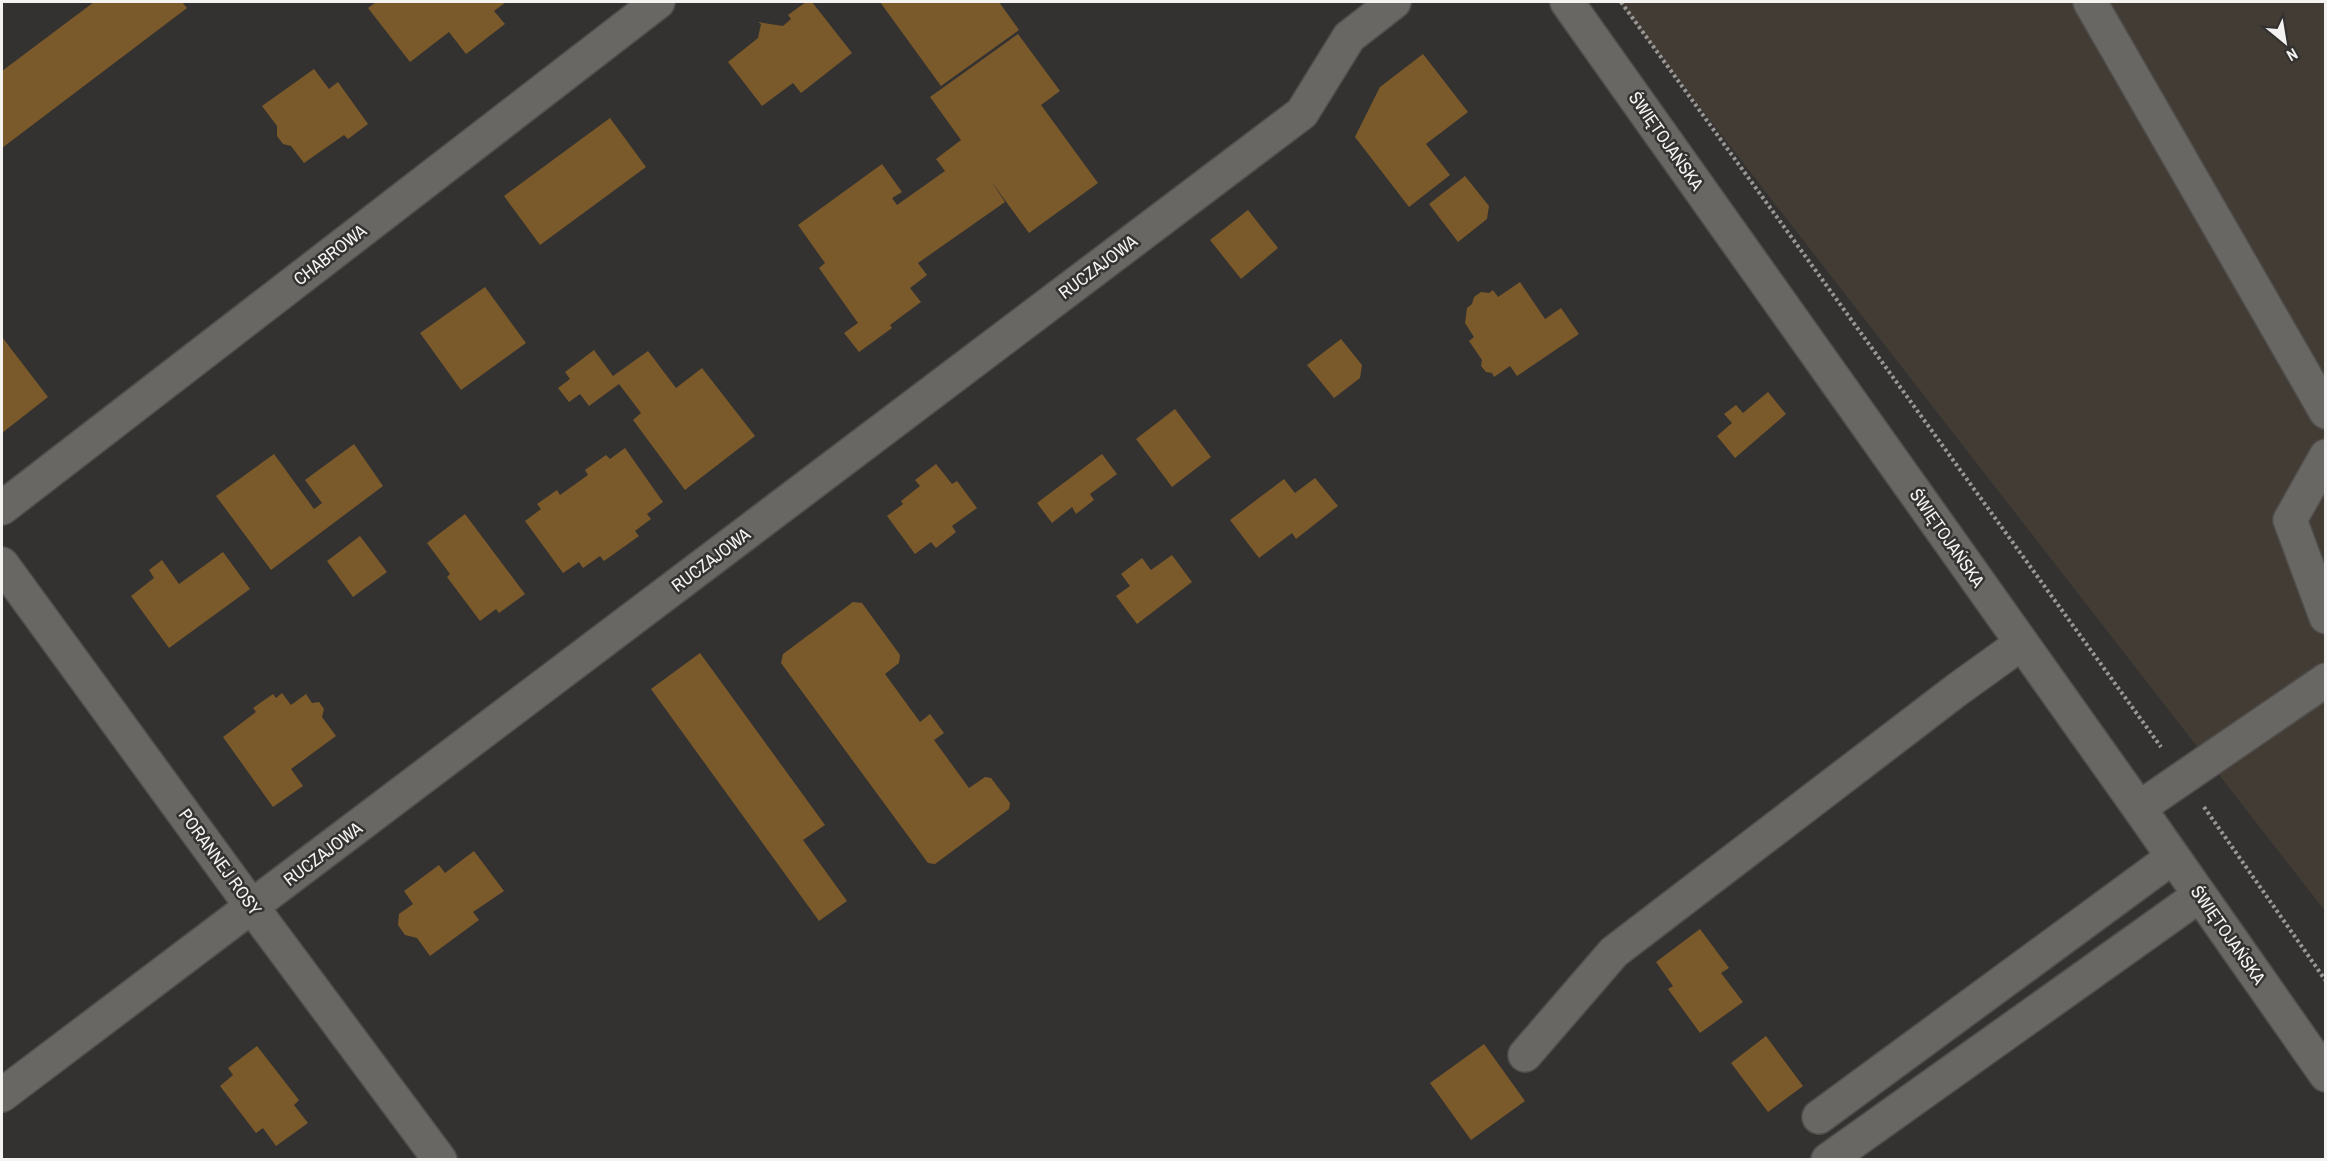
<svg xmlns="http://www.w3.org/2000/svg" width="2327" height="1161" viewBox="0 0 2327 1161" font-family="'Archivo Narrow',sans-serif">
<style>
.built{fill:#423c35}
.building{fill:#7a592b}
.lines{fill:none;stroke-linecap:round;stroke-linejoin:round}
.minor-casing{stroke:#504e4c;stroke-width:36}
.path{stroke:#999896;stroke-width:4;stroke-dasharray:3 3;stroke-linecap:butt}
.minor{stroke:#696764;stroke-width:33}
.labels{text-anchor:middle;stroke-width:5;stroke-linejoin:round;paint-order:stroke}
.street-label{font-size:18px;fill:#f4f3f1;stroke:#343230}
</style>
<rect width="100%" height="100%" fill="#343230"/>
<!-- built -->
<path class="built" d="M1618,2H2325V911Z"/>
<!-- building -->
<path class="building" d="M94,2H182L187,8L2,148V71Z
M376,2H506L494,11L505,24L466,54L449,32L410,62L368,8Z
M806,2H812L852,53L801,93L793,83L762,106L728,62L758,38L761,24L758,22L783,26L791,19L788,15Z
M880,2H999L1019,30L941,86Z
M1018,34L1060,91L1041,105L1098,183L1029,233L991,181L1005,202L918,263L927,275L910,288L921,302L890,325L892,328L859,352L844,333L858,323L819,268L825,263L798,225L882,164L902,192L892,198L897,205L945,171L936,159L961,140L930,97Z
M1423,54L1468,112L1426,144L1450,175L1409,207L1355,137L1380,87Z
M314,69L329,89L338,82L368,124L348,139L344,135L304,163L291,146L283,144L277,136V126L262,106Z
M610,118L646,167L540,245L504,196Z
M1465,176L1489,206L1487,219L1458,242L1429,204Z
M1248,210L1278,248L1241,279L1210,240Z
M1520,282L1545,319L1561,308L1579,334L1517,376L1510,366L1494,377L1492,373L1486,372L1481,366L1482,360L1469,341L1474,337L1465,323L1467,308L1472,304L1474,297L1481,292L1489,293L1493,290L1498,297Z
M485,287L526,343L461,390L420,333Z
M2,337L48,397L2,433Z
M1341,339L1362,365L1360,378L1334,398L1307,365Z
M594,350L613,376L648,351L676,388L702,368L755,436L685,490L633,420L641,413L619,384L589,406L580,394L569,402L558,388L570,379L565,372Z
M1768,392L1786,414L1735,458L1717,436L1732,423L1724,414L1736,405L1743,413Z
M1175,409L1211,457L1172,487L1136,439Z
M354,444L383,486L271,570L216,496L274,454L314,509L322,503L305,480Z
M625,448L663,502L647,514L651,519L635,531L639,536L604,561L600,556L583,568L579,562L563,573L525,521L541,509L537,504L557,490L560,495L588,475L585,470L606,455L610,459Z
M1102,454L1117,474L1090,494L1094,500L1076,514L1072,507L1052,523L1037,503Z
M936,464L952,484L957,481L977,508L952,526L956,532L936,548L931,542L915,554L887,516L903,504L901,501L920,486L915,480Z
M1315,478L1338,506L1296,539L1292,533L1259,558L1230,520L1284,479L1295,493Z
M465,514L525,594L499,613L496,609L480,621L447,577L450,574L427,543Z
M360,536L387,572L353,597L327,561Z
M223,552L250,589L169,648L131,596L154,578L149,570L162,560L179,584Z
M1172,555L1192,582L1137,624L1116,596L1130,586L1121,574L1142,558L1151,570Z
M853,602L862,603L900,655L899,663L885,674L920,722L930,714L944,733L934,740L969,788L985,777L991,778L1010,803L1009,809L935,864L928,863L781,663L783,654Z
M700,653L825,825L803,840L847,901L819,921L651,689Z
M282,693L291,705L306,694L312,703L319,702L324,709L322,717L336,736L291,769L303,786L273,807L223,737L256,712L253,708L273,694L276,698Z
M474,851L504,891L473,912L479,920L430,956L417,938L405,935L398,925L399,914L413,904L404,891L439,865L445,873Z
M1700,929L1729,968L1721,973L1743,1002L1700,1033L1668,989L1673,986L1656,962Z
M1766,1036L1803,1086L1768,1112L1731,1063Z
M1484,1044L1525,1101L1471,1140L1430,1083Z
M257,1046L299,1100L294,1105L308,1123L276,1146L263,1128L256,1133L220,1086L233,1075L228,1068Z"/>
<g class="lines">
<!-- minor casing -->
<g class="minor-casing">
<path id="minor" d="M1567,2L2139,808L2326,1075
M2090,2L2326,412
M2326,456L2290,520L2326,617
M2,508L658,2
M2,564L252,907L440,1160
M2139,808L2326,680
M1525,1055L1614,952L1958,689L2022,643
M2,1095L1302,113L1349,37L1394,2
M1819,1117L2173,857
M1828,1160L2200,895"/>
</g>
<!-- path -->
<path class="path" d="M1621,2L2161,747
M2204,807L2326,981"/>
<!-- minor -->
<use href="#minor" class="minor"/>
</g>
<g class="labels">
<!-- street labels -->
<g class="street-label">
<text transform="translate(1666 141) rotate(55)" y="6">ŚWIĘTOJAŃSKA</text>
<text transform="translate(330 255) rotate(-38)" y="6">CHABROWA</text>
<text transform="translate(1098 267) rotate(-37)" y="6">RUCZAJOWA</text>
<text transform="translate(1947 538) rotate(55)" y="6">ŚWIĘTOJAŃSKA</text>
<text transform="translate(711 560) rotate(-37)" y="6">RUCZAJOWA</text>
<text transform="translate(323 854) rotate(-37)" y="6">RUCZAJOWA</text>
<text transform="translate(220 862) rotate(54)" y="6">PORANNEJ ROSY</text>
<text transform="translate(2228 935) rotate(55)" y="6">ŚWIĘTOJAŃSKA</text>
</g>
</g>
<!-- border -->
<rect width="2327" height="1161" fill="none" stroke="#f4f3f1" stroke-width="6"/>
<!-- north arrow -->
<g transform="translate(2285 42) rotate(150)" stroke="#343230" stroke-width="4.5" paint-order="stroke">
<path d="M0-4.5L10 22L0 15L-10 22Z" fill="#f4f3f1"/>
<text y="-9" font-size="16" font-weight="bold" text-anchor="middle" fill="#f4f3f1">N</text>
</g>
</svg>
